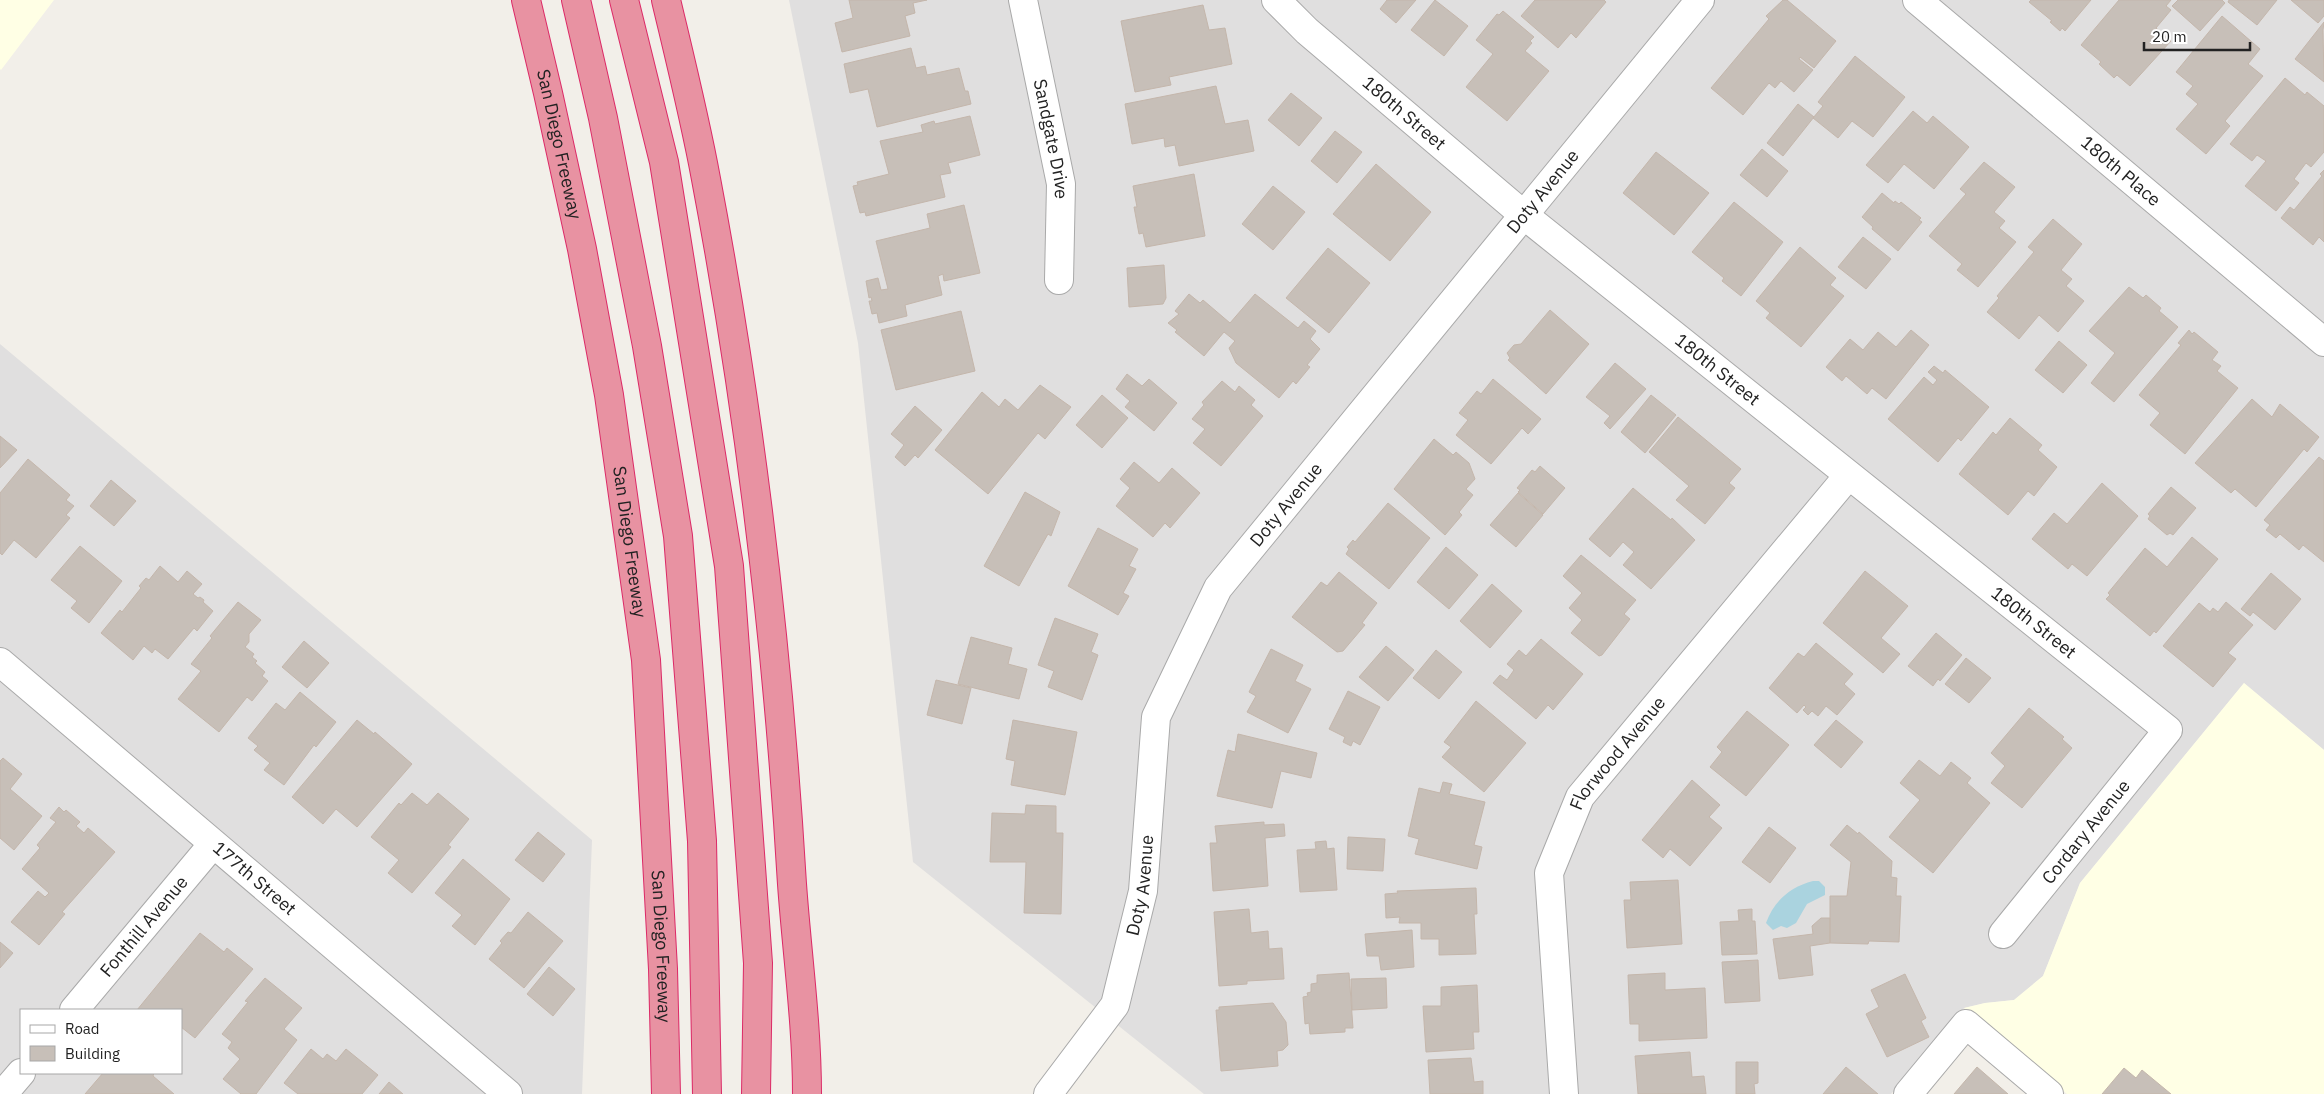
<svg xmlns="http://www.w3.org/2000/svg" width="2324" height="1094" viewBox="0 0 2324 1094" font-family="'IBM Plex Sans',sans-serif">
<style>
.residential{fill:#e0dfdf;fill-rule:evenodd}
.education{fill:#ffffe5}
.water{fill:#aad3df}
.building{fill:#c7bfb8;stroke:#c4b6ab}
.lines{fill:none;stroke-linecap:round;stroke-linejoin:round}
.minor-casing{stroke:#a9a9a9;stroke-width:30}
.highway-casing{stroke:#dc2a67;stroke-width:30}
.minor{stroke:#fff;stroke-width:28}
.highway{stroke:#e892a2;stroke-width:28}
.labels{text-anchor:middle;stroke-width:4;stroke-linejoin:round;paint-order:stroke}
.street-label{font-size:18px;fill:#222;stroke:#fff}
</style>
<rect width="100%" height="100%" fill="#f2efe9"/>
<!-- residential -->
<path class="residential" d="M789,0H2324V750L2244,683L2080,883L2043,976L2014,1000L1985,1003L1964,1008L1891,1094H1204L913,862L858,343Z
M0,344L592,840L582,1094H0ZM21,1010H181V1073H21Z"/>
<!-- education -->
<path class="education" d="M0,0H54L1,70L0,69Z
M2244,683L2324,750V1094H2067L1964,1008L1985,1003L2014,1000L2043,976L2080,883Z"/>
<!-- water -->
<path class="water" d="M1813,881H1819L1825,887V895L1807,904L1796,923L1787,928L1781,926L1773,930L1766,923C1774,901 1790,887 1813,881Z"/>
<!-- building -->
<path class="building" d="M849,0H927L913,3L915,13L905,16L910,36L842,52L835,23L853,18Z
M1387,0H1416L1396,23L1380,9Z
M1435,0L1468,26L1444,56L1411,30Z
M1535,0H1604L1606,2L1576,38L1571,33L1558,48L1521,16Z
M1783,0H1787L1836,41L1814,68L1800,57L1799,59L1813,70L1794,92L1781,81L1775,88L1769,83L1743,115L1711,88L1769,19L1766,16Z
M2031,0H2091L2065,31L2062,28L2060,31L2050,22L2052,21L2029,2Z
M2119,0H2171L2166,6L2171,10L2156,28L2171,41L2130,86L2117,75L2114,78L2099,64L2101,62L2081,45Z
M2178,0H2222L2225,3L2200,31L2172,6Z
M2229,0H2277L2257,25L2228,2Z
M2291,0H2324V16L2318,23Z
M1203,5L1209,30L1225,28L1232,64L1169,77L1171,85L1135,92L1121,21Z
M1503,11L1534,37L1530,41L1532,43L1525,51L1549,71L1507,121L1466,87L1493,54L1476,40L1497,14L1499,15Z
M2222,16L2260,49L2248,64L2263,76L2225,121L2230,126L2206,154L2176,129L2198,104L2186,94L2193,86L2176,72Z
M2324,22L2323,30L2324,82L2295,59Z
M911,48L916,68L925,66L927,75L959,68L965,91H968L971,104L877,127L868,89L850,93L844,64Z
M1855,56L1905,97L1873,137L1852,121L1838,138L1813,118L1823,106L1818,102Z
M2285,78L2305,95L2307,92L2324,106V152L2311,167L2306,163L2294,179L2299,183L2276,211L2245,186L2266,161L2257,155L2252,161L2230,144Z
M1216,86L1225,124L1248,120L1254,151L1179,166L1175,145L1165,147L1164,138L1132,144L1125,104Z
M1291,93L1322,118L1299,146L1268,120Z
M1798,104L1814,117L1783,156L1767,143Z
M1913,111L1927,123L1933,116L1969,147L1934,189L1904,164L1888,183L1866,165Z
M970,116L980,155L948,163L951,173L940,175L945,197L866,216L865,212L860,213L853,186L858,185L857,182L889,174L880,141L923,132L921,125L934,121L935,124Z
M1335,131L1362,152L1337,183L1311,161Z
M1762,149L1788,171L1767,197L1740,175Z
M1656,152L1709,193L1674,235L1623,193Z
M1984,162L2015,187L1994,212L2005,221L1999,228L2016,242L1978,287L1957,270L1962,264L1929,236L1966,194L1960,189Z
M1376,164L1431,212L1390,261L1333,214Z
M2324,170V242L2319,237L2313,245L2281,218L2290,207L2294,210L2322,176L2320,174Z
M1194,174L1205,236L1146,247L1143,233L1139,234L1134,207H1137L1133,186Z
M1273,186L1305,212L1273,250L1242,224Z
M1882,193L1894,203L1895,201L1899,204L1901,202L1921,218L1919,220L1922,222L1898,251L1872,229L1873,227L1862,217Z
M1734,202L1783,242L1741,296L1722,281L1724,278L1692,252Z
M964,205L980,273L944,281L943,274L938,276L942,295L905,305L907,316L879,323L877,313L872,314L869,301H872L871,297L869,298L866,281L878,278L881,290L888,289L876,241L930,228L927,214Z
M2053,219L2082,244L2061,270L2072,279L2066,286L2084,301L2058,332L2039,315L2019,339L1987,312L1999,298L1997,296L2034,252L2028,247Z
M1863,237L1891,259L1866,289L1838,267Z
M1800,247L1836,278L1830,285L1844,296L1801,347L1766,318L1770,313L1756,301Z
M1328,248L1370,283L1329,333L1286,298Z
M1164,265L1166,298L1163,304L1129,307L1127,268Z
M2129,287L2143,298L2146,295L2161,308L2159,311L2178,327L2114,402L2091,383L2115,353L2089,331Z
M1189,294L1200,303L1203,300L1230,323L1255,294L1298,328L1304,321L1316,331L1310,339L1320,349L1307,365L1310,367L1296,384L1293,381L1279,398L1236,363L1229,348L1235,341L1224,332L1204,356L1175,332L1177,330L1168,323L1179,314L1175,311Z
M1550,310L1589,344L1546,394L1508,360L1510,358L1507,353L1514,345L1521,344Z
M961,311L975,371L896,390L881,330Z
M1911,330L1929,345L1886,399L1872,388L1867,394L1846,376L1842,381L1826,367L1850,339L1863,350L1878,332L1896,347Z
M2189,330L2192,334L2194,332L2218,352L2212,360L2221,366L2217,371L2238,388L2185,454L2150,425L2160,413L2139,395L2181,345L2178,343Z
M2059,341L2087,365L2063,393L2035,370Z
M1615,363L1646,389L1610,429L1604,423L1610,416L1586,397Z
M1934,366L1943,373L1945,370L1989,407L1961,441L1958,438L1938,462L1888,419L1924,377L1933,385L1937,380L1928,372Z
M1127,374L1142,386L1149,379L1177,403L1154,431L1125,407L1130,401L1116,389Z
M1493,379L1541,419L1528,434L1522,428L1491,464L1456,435L1468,420L1459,413L1477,391L1481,394Z
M1222,381L1235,392L1239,386L1255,400L1251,405L1263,416L1221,466L1193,443L1205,429L1192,419L1204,405L1202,402Z
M1040,385L1071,407L1045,439L1038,433L988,494L935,450L982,392L999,407L1005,399L1018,410Z
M1102,395L1128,418L1102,448L1076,425Z
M1651,395L1676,415L1645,453L1621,432Z
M2252,399L2272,417L2280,404L2319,437L2307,452L2304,449L2256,507L2235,489L2231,493L2195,463Z
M915,406L942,430L918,458L915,455L905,466L895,457L904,445L891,434Z
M1678,417L1741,469L1729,483L1735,488L1705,524L1676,500L1689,486L1649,452Z
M2010,418L2042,445L2038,450L2057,467L2034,496L2028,491L2008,515L1959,474L1993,432L1996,435Z
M0,436L17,450L0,468Z
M1434,439L1453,455L1456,452L1469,463L1475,479L1466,489L1473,495L1459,512L1462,515L1445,535L1394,489Z
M2319,457L2324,461V562L2303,545L2299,550L2280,534L2276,538L2266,530L2270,525L2264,520Z
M28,459L70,495L66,500L74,506L66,515L70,518L36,558L14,540L2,555L0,553V493Z
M1134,462L1159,483L1172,468L1200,493L1170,528L1165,523L1153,537L1116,506L1130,488L1120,479Z
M1540,466L1565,488L1543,514L1518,492L1520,490L1517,488L1532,470L1535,472Z
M111,480L136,501L114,526L90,506Z
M2102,483L2138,516L2087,576L2072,564L2068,569L2032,539L2054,513L2067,524Z
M2171,487L2196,508L2173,535L2170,533L2167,535L2148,519L2150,516L2148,514Z
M1633,488L1671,520L1672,518L1695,540L1651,589L1623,565L1634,552L1623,542L1610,557L1589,539Z
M1025,492L1060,512L1051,536L1048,534L1019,586L984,566Z
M1518,493L1543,515L1516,547L1490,525Z
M1388,503L1430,538L1389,589L1346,554L1349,549L1347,547L1353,540L1355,542Z
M1098,528L1138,549L1129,566L1136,569L1123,593L1129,596L1118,615L1068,586Z
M2192,537L2218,559L2156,633L2154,631L2150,636L2106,599L2110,595L2108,593L2145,548L2167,567Z
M80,546L122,581L89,623L71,608L77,601L51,580Z
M1446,547L1478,575L1449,609L1417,582Z
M1581,555L1636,600L1624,614L1630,619L1602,655L1599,656L1571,633L1582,620L1569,608L1582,593L1563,576Z
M160,566L178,582L187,571L202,584L193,594L198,598L200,597L204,600L203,602L213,611L197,631L194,628L168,659L155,649L152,653L144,646L133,660L101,633L120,610L122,612L141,588L139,586L146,578L149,580Z
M1865,571L1908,606L1881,638L1900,654L1883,673L1823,623Z
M1339,572L1377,603L1362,623L1365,625L1343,651L1337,652L1292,617L1321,582L1327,586Z
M2271,573L2301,599L2275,630L2253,612L2250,616L2241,609Z
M1492,584L1522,611L1490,648L1460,621Z
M238,602L261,620L249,634V642L245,647L254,654L252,657L257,661L255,663L265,672L262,676L268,681L252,701L247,697L219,732L178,699L201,671L191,664L212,638L210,636Z
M2226,602L2253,625L2228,653L2236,659L2213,687L2163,646L2199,603L2210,612L2213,608L2218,612Z
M1055,618L1098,634L1091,652L1098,655L1082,700L1048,687L1054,671L1038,665Z
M1936,633L1962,655L1940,681L1938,679L1933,686L1908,666Z
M971,637L1012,648L1008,664L1027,669L1019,699L958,684Z
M1541,639L1583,674L1553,710L1548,705L1536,719L1493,683L1500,675L1507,680L1514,670L1507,664L1519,650L1526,656Z
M304,641L329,663L307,688L282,667Z
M1816,643L1853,674L1844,684L1855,694L1837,715L1826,706L1818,716L1812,711L1808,715L1803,710L1806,707L1804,705L1797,713L1769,688L1798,653L1804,657Z
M1386,646L1414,670L1388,701L1359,677Z
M1271,649L1303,665L1295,681L1311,689L1288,733L1247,712L1256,696L1249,692Z
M1436,650L1462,672L1439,699L1413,678Z
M1966,658L1991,678L1969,703L1945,684Z
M936,680L971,688L962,724L927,715Z
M1348,691L1380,707L1360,745L1353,741L1351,746L1343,742L1345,737L1329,729Z
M300,692L336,722L316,747L314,745L284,785L264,770L270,763L254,750L258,746L248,738L276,703L285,710Z
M1476,701L1526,743L1484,792L1442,757L1451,747L1444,742Z
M2029,708L2064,737L2062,739L2072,748L2022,808L1991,783L2005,766L1991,753Z
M1747,711L1789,745L1746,796L1710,767L1722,752L1717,747Z
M357,720L374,734L375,732L412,764L357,827L336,809L323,824L292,797Z
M1013,720L1077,732L1065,795L1011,785L1015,761L1006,759Z
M1836,720L1863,742L1841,768L1814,745Z
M1238,734L1317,753L1311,778L1281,771L1272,808L1217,796L1228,750L1235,752Z
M3,758L22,774L10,789L42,816L14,850L0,838V761Z
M1919,760L1940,776L1951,762L1971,778L1967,783L1990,803L1933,873L1889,837L1920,800L1900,783Z
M1692,780L1720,805L1709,817L1722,828L1690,866L1670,849L1663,858L1642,840Z
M1443,782L1452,784L1449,794L1485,802L1474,845L1482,847L1477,869L1415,854L1419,839L1408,836L1419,788L1440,793Z
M412,793L427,805L438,793L469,819L448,845L451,847L412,893L388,873L399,860L371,837L399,803L401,805Z
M1026,805L1056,806V833H1063L1061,914L1024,913L1026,862H990L992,813L1025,814Z
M59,807L64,812L66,810L80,822L76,826L84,833L88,828L115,852L62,912L65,914L39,945L11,922L38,891L45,897L49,893L22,869L40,848L37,845L56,822L50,818Z
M1264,822V825L1284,824L1285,836L1265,838L1268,886L1213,891L1210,843H1217L1215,826Z
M1847,825L1858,834L1859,832L1892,861L1891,877L1897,878L1896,896H1901L1899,942L1869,941L1868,944L1830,943V896H1847L1851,862L1830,845Z
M1769,827L1796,848L1770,883L1742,862Z
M538,832L565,854L543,882L515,860Z
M1348,837L1385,839L1383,871L1347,869Z
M1326,841L1327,849L1334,848L1337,890L1300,892L1297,850L1316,849L1315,842Z
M463,859L510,899L475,945L452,926L462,915L435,893Z
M1678,880L1682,944L1627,948L1624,900H1631L1630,882Z
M1476,888L1477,914H1474L1476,954L1439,955V939H1421V923H1399L1400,917L1386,918L1385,894L1398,893L1397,891Z
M1249,909L1251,933L1268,931L1269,949L1282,948L1284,979L1247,981V984L1219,986L1214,912Z
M1752,909V921H1755L1757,954L1722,955L1720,922L1739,921L1738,910Z
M528,912L563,941L524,988L489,959L502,943L500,941L508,932L511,933Z
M1821,918H1830V943L1810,946L1813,975L1779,979L1773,939L1813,934L1812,926Z
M1412,930L1414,967L1381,970L1379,956H1367L1365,934Z
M200,933L224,952L227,948L253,969L195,1038L181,1027V1010H137Z
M0,942L13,953L0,968Z
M1758,960L1760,1001L1725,1003L1722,962Z
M549,967L575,989L553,1016L527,994Z
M1349,973L1353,1028H1345V1032L1310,1034L1309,1023L1305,1024L1303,997L1308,996L1307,993L1311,992V984L1317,983V975Z
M1665,973V990L1705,988L1707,1038L1639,1041V1024H1630L1628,975Z
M1905,974L1926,1018L1921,1021L1929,1037L1887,1057L1866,1014L1879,1007L1871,990Z
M265,978L302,1008L284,1029L297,1040L256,1094H241L223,1079L240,1059L228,1048L232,1042L222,1034L248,1002L245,1001Z
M1386,978L1387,1008L1352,1010L1351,979Z
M1477,985L1479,1032H1473L1474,1049L1426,1052L1423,1006H1441V987Z
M1273,1003L1286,1022L1288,1045L1283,1050L1277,1051L1278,1066L1221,1071L1216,1010H1219V1007Z
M311,1049L323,1059L327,1054L336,1061L346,1049L378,1075L362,1094H298L284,1083Z
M1690,1052L1692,1077L1704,1076L1706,1094H1638L1635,1056Z
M1471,1058L1474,1082L1483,1081V1094H1430L1428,1060Z
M1736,1062H1758V1083L1754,1084L1755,1094H1736Z
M1846,1067L1878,1094H1823Z
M1977,1067L2008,1094H1954Z
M2124,1068L2136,1078L2142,1070L2171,1094H2102Z
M103,1073H154L153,1076L174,1094H85Z
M389,1082L403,1094H379Z"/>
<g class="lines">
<!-- minor casing -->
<g class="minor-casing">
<g id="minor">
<path id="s1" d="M1023,0L1061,184L1059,280"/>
<path id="s2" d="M1276,0L1307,31L1525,216L2168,730L2003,934"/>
<path id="s3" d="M1917,0L2324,342"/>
<path id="s4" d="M0,662L508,1094"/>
<path id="s5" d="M74,1010L213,844"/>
<path d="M3,1094L21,1073"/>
<path id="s6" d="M1048,1094L1115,1005L1143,891L1156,717L1218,588L1700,0"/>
<path id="s7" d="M1564,1094L1549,873L1580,797L1848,476"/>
<path d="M1908,1094L1966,1024L2049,1094"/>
</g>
</g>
<!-- highway casing -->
<g class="highway-casing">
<g id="highway">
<path id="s8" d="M526,0L548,93L582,249L609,395L646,660L663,969L666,1094"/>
<path d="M576,0L603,118L647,346L678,536L702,841L707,1094"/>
<path d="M624,0L664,162L729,566L758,963L756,1094"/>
<path d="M666,0C680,59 695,119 706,179C750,411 778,648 792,884C797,954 807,1024 807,1094"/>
</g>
</g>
<!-- minor -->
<use href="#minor" class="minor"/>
<!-- highway -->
<use href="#highway" class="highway"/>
</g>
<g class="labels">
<!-- street labels -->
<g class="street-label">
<text dy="6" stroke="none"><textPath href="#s2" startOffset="171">180th Street</textPath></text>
<text dy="6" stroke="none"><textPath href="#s1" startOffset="142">Sandgate Drive</textPath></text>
<text dy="6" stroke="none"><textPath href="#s8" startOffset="148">San Diego Freeway</textPath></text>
<text dy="6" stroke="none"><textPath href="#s3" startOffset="266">180th Place</textPath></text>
<text dy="6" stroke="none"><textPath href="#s6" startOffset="1059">Doty Avenue</textPath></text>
<text dy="6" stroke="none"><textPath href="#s2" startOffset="576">180th Street</textPath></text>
<text dy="6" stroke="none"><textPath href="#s6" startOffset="654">Doty Avenue</textPath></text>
<text dy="6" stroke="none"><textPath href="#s8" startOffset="552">San Diego Freeway</textPath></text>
<text dy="6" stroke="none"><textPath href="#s2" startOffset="981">180th Street</textPath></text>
<text dy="6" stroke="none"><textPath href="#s7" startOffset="361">Florwood Avenue</textPath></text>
<text transform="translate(2086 832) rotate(-51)" y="6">Cordary Avenue</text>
<text dy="6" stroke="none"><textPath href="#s4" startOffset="334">177th Street</textPath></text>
<text dy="6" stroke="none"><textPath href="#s6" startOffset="234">Doty Avenue</textPath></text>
<text dy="6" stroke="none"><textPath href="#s5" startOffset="109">Fonthill Avenue</textPath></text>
<text dy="6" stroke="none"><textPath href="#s8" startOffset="958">San Diego Freeway</textPath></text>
</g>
</g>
<!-- legend -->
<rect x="20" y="1009" width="162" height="65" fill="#ffffff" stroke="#a7a7a7"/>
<rect x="30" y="1025" width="25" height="8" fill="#ffffff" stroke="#a7a7a7"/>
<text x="65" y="1034" font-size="15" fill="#222222">Road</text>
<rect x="30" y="1046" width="25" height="15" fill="#c7bfb8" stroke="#a7a7a7"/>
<text x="65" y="1059" font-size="15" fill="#222222">Building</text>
<!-- scale -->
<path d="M2144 42v8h106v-8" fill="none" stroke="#222222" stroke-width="2.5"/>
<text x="2152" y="42" font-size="15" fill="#222222" stroke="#ffffff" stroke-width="4" paint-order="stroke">20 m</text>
</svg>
